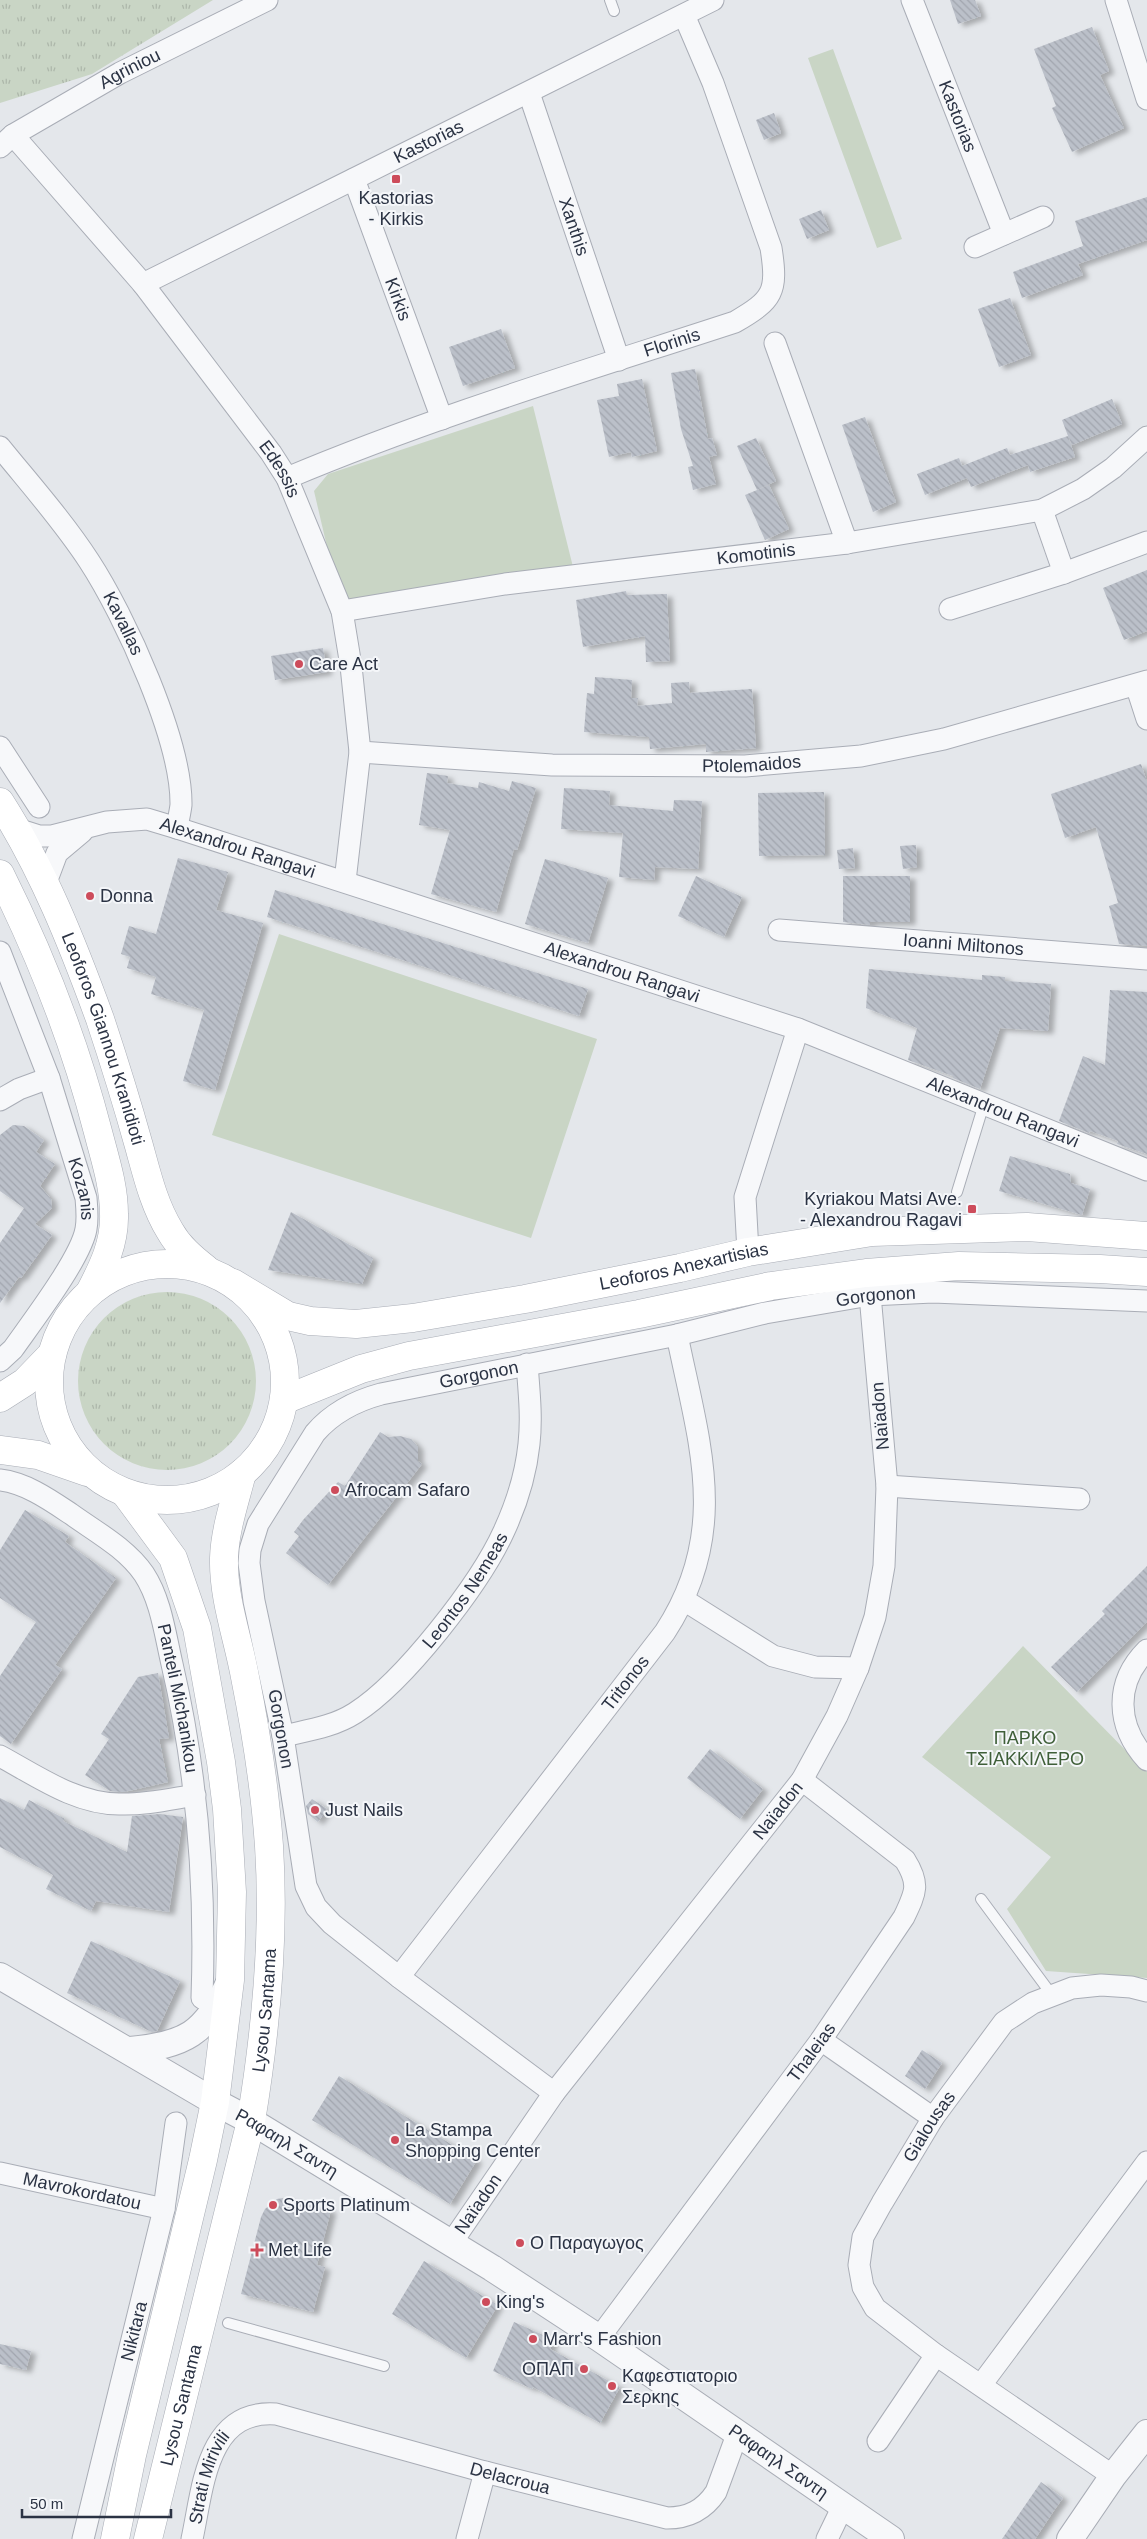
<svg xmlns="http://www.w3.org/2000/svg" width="1147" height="2539" viewBox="0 0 1147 2539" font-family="Helvetica,sans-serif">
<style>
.grass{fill:url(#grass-tufts)}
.green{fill:#c9d5c5}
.building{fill:url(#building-back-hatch);filter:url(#shadow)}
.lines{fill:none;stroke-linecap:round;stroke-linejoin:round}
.service-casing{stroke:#a9adb6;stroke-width:12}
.minor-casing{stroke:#a9adb6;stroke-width:23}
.tertiary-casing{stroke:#a9adb6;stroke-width:28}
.secondary-casing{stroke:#a9adb6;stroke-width:29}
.service{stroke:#f7f8fa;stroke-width:10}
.minor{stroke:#f7f8fa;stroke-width:21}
.tertiary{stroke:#f7f8fa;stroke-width:26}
.secondary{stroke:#fff;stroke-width:28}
.poi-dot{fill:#cd4c5b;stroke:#f4f6f9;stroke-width:2}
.labels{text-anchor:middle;stroke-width:4;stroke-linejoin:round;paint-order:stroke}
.street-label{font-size:18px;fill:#2b3344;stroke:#f4f6f9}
.poi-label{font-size:18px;fill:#2b3344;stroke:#f4f6f9;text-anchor:start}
.park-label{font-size:18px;fill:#3f5f39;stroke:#f4f6f9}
</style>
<defs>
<pattern id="grass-tufts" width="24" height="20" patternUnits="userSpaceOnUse" patternTransform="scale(1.25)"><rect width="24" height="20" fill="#c9d5c5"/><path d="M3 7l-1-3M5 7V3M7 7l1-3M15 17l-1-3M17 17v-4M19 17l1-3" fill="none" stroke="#adb7aa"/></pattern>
<pattern id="building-back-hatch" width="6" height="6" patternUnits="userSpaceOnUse" patternTransform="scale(1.25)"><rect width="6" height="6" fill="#bbc0c9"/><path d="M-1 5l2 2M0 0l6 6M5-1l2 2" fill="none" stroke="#a1a5ae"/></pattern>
<filter id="shadow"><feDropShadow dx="5.5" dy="3" stdDeviation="2.5" flood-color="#0004"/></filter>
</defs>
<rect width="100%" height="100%" fill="#e4e7eb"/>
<!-- grass -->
<path class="grass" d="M0,0H213L92,74L0,103Z
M78 1381a89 89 0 1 1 178 0a89 89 0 1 1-178 0Z"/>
<!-- green -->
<path class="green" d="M833,49L902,239L877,248L808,58Z
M533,406L575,575L342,611L314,491L328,474Z
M279,934L597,1039L531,1238L212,1135Z
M1023,1646L1147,1772V1978L1046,1971L1007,1909L1051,1857L922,1757Z"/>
<!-- building -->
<path class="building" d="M950,0H975L981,16L958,24Z
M1092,27L1109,71L1100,75L1124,128L1072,152L1052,108L1056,106L1034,49Z
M774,113L781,133L764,140L756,120Z
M1147,197V240L1078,264L1083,275L1022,298L1013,272L1083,246L1075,221Z
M821,210L829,230L807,239L799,219Z
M1010,298L1031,355L999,367L978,309Z
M501,329L515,368L463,386L449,347Z
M695,369L708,439L712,438L717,455L709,457L716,484L693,490L688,467L693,466L681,429L671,373Z
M642,379L657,451L632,457L631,452L609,457L597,400L619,396L617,384Z
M1112,399L1122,424L1072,445L1068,436L1075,457L1030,472L1028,465L971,487L967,478L925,495L917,474L959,458L962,466L1007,448L1010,455L1068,436L1062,420Z
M865,417L896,502L873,512L842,425Z
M756,438L776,481L757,490L737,446Z
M769,485L789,529L765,540L745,495Z
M1147,570V631L1124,640L1103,588Z
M626,591L627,595L667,594L670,661L646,662L645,636L583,647L576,600Z
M323,648L327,672L275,680L271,656Z
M595,677L632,680L631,698H638L637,706L672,703L671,683L689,682L690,693L752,689L756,748L706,752V744L650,749L649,737L584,732L587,693L594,694Z
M1141,764L1147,782V946L1119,944L1109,906L1118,903L1096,827L1065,838L1051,794Z
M427,773L448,776L447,783L478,788L479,782L509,791L512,781L536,788L517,850L514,849L496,912L431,894L450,830L419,825Z
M564,788L610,791L609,805L673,811L674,800L702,801L698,869L655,867L654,880L619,877L623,833L561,829Z
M824,792L825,855L759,856L758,793Z
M916,845L917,867L903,869L900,846Z
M853,848L855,868L839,869L837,850Z
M178,858L228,872L216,910L263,923L215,1090L183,1081L204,1010L151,994L156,977L127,968L130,957L121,954L129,926L156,934Z
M545,859L608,878L588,943L525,924Z
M696,876L742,897L724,937L678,916Z
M843,876H910V922H870V925L843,922Z
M275,890L588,989L579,1016L267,917Z
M869,969L982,980V975L1005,977V981L1051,984L1048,1031L1000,1028L980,1089L953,1078V1076L908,1060L917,1028L866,1008Z
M1110,990L1147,992V1154L1117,1144L1118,1141L1090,1131L1089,1133L1059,1121L1083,1056L1105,1065Z
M13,1125L24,1126L44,1140L36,1152L55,1164L40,1186L51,1199L52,1208L35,1224L52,1235L21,1278L19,1277L0,1303V1243L24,1208L0,1191V1135Z
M1010,1156L1070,1174L1071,1183L1090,1189L1082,1215L999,1191Z
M291,1212L373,1258L362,1284L268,1270Z
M380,1432L388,1437L400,1436L411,1439L418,1447V1461L422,1464L328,1585L286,1553L299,1536L294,1532L303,1520L338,1482L345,1486Z
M25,1510L69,1536L65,1542L116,1578L55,1665L62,1669L11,1744L0,1736V1676L36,1622L0,1598V1550Z
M1147,1566V1622L1077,1692L1051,1667L1105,1614L1102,1611Z
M158,1673L169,1738L159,1739L168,1782L124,1792L110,1791L85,1775L109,1739L101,1734L138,1677Z
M710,1749L763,1789L740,1819L687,1778Z
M0,1798L24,1810L29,1800L65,1819L63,1821L127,1852L132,1816L160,1814L183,1817L169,1912L96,1901L91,1911L46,1889L53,1875L0,1847Z
M312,1799L327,1809L318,1822L308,1814L306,1806Z
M91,1941L180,1981L157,2031L152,2032L67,1993Z
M922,2050L942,2063L925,2089L905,2076Z
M339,2076L477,2160L450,2204L312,2120Z
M283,2198L331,2210L317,2265L325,2267L313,2312L241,2294L261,2217L265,2209L277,2199Z
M424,2261L498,2305L466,2358L392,2314Z
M514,2322L554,2340L550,2349L620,2387L600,2423L533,2387L532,2389L493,2371Z
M0,2344L31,2351L26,2370L0,2364Z
M1041,2482L1063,2498L1055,2509L1035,2539H1002Z"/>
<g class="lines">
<!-- service casing -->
<g class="service-casing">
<path id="service" d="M610,0L614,11
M957,1192L984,1104
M981,1899L1052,1995
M228,2323L384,2366"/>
</g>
<!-- minor casing -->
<g class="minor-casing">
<g id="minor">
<path id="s1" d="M912,0L1004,234"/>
<path d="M1116,0L1147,99"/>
<path id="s2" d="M529,93L619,360"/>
<path id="s3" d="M13,135L143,284L271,453L287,478L342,611L351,666L360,752L345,881"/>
<path id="s4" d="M0,147L13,135L120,73L267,0"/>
<path id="s5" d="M354,179L442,419"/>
<path d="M975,247L1043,217"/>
<path id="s6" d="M143,284L713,0"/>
<path d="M775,343L847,543"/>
<path id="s7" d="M0,447C30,484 63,521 89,561C125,616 182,741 181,805C180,813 178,821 177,828"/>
<path id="s8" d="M287,478C432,417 585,371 735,322C773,300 778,292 771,248L713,83L684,15"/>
<path d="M1042,510L1064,573"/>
<path d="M950,609L1064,573L1147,542"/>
<path id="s9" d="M342,611L505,584L847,543L1042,510L1083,489L1113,468L1147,437"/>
<path d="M1136,685L1147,719"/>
<path d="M0,747L39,807"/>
<path id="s10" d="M360,752L552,765L745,766L861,756L944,739L1147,681"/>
<path id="s11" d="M17,829L39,836H52L107,822L147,819L177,828L798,1029L1147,1170"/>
<path d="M45,885L57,853L82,832"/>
<path id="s12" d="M779,930L1147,959"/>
<path id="s13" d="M0,952L49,1078L86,1198C87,1209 88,1219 86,1229C81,1258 32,1322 13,1349L0,1361"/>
<path d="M0,1100L19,1089L49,1078"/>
<path d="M748,1252L745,1197L798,1029"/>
<path id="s14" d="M0,1480C26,1483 50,1500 71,1514C96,1532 126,1548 144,1574C161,1600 165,1634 172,1664C198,1776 206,1884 202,1998"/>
<path d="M887,1486L1079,1499"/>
<path d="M684,1600L773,1656L815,1667L858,1668"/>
<path d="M1147,1650C1114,1683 1116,1726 1147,1760"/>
<path id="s15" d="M283,1736C309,1730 333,1727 355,1713C404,1682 480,1584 504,1531C516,1505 526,1473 529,1444C532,1417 529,1391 527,1364"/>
<path d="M0,1756C37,1776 76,1804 119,1804C145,1805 170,1799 195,1795"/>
<path id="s16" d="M399,1977L665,1632C731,1531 699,1443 677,1335"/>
<path d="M821,2040L933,2118"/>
<path id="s17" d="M554,2093L399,1977L332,1924L316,1907L306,1886L283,1736L254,1601L249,1563L250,1550L258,1524L315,1433C333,1412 355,1401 381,1394L677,1335L765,1313L870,1295L933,1292L1147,1301"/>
<path id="s18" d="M0,2173L164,2209"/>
<path id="s19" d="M452,2242L554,2093L802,1780L837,1716L858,1668L875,1617L884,1566L887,1486L870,1295"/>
<path id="s20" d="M599,2338L821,2040L904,1917C916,1892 920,1884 905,1860L802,1780"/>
<path d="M981,2385L1147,2162"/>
<path d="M878,2441L936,2355"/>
<path id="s21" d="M1113,2476L936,2355L875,2308L863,2287L859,2265L863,2237L882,2203L933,2118L1004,2022L1033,2003L1072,1988L1101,1985L1131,1987L1147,1991"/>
<path id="s22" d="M83,2539L164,2209L176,2123"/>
<path id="s23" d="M192,2539C203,2489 206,2409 276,2414L485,2472L667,2518C689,2518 704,2510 716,2492L738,2432"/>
<path d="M467,2539L485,2472"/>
<path d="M827,2539L843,2506"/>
</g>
</g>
<!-- tertiary casing -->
<g class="tertiary-casing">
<g id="tertiary">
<path id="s24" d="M0,1976L215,2102L251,2121L492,2268L599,2338L891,2539"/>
<path d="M130,2050C185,2045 205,2034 229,1983"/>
<path d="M1070,2539L1113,2476L1147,2433"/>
</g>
</g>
<!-- secondary casing -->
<g class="secondary-casing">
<g id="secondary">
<path id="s25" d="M0,802C43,869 73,945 100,1019C114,1061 127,1103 139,1146C147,1175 154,1205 170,1231C179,1247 192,1258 206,1269"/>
<path d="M0,874C41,956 75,1043 98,1132C105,1159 114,1186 114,1214C115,1243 103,1267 90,1292"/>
<circle cx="167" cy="1382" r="118"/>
<path id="s26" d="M233,1283L288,1316L310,1321L356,1324L413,1318L525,1299L680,1268L748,1252L872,1232L1027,1227L1147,1236"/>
<path d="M0,1398L25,1382L52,1354"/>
<path d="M284,1400L361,1369L409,1356L639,1314L771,1286L866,1273L959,1266L1100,1269L1147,1272"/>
<path d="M0,1450L38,1455L87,1472"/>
<path d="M115,2539L132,2455L203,2160L215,2102L230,1980L232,1892L227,1809L221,1762L197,1628L173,1558L125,1493"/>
<path id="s27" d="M148,2539L251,2121C266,2030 275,1938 269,1846C265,1789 256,1732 245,1677C238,1638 223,1599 224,1558C225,1529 235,1501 242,1473"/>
</g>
</g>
<!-- service -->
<use href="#service" class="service"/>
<!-- minor -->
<use href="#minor" class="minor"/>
<!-- tertiary -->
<use href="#tertiary" class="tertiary"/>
<!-- secondary -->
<use href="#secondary" class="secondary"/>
</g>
<!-- markers -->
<g class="poi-dot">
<rect x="391" y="174" width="10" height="10" rx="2.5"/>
<circle cx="299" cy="664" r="5"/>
<circle cx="90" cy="896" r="5"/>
<rect x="967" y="1204" width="10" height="10" rx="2.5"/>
<circle cx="335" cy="1490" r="5"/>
<circle cx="315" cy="1810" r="5"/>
<circle cx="395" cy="2140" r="5"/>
<circle cx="273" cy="2205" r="5"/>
<circle cx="520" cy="2243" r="5"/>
<path d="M254.5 2242.5h5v5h5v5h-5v5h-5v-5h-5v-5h5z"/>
<circle cx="486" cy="2302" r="5"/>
<circle cx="533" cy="2339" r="5"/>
<circle cx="584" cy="2369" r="5"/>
<circle cx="612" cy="2386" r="5"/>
</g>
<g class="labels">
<!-- street labels -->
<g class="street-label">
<text dy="6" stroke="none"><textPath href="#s4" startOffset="152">Agriniou</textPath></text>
<text dy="6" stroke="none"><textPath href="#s1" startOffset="125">Kastorias</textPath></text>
<text dy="6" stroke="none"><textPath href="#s6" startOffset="319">Kastorias</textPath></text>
<text dy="6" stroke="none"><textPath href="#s2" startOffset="141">Xanthis</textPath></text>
<text dy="6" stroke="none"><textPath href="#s5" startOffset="128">Kirkis</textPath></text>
<text dy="6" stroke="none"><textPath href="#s8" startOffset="408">Florinis</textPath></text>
<text dy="6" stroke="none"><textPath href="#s3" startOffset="428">Edessis</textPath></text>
<text dy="6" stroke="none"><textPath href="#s9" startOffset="418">Komotinis</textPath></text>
<text dy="6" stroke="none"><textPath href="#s7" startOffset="216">Kavallas</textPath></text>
<text dy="6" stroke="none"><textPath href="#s10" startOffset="392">Ptolemaidos</textPath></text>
<text dy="6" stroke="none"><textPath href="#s11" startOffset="228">Alexandrou Rangavi</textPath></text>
<text dy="6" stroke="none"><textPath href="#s12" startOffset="185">Ioanni Miltonos</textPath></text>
<text dy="6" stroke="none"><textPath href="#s11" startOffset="632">Alexandrou Rangavi</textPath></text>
<text dy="6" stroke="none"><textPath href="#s25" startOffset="259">Leoforos Giannou Kranidioti</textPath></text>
<text dy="6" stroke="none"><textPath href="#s11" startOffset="1038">Alexandrou Rangavi</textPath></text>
<text dy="6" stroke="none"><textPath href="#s13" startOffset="251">Kozanis</textPath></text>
<text dy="6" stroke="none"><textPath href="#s26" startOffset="466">Leoforos Anexartisias</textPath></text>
<text dy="6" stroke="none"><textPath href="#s17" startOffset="1384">Gorgonon</textPath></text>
<text dy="6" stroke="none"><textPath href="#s17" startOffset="979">Gorgonon</textPath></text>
<text transform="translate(880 1416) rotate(-95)" y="6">Naïadon</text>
<text dy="6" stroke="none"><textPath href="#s15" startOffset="242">Leontos Nemeas</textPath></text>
<text dy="6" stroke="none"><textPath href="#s16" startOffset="371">Tritonos</textPath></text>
<text dy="6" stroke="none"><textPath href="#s14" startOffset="304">Panteli Michanikou</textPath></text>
<text transform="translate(281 1729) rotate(80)" y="6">Gorgonon</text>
<text dy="6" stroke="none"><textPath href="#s19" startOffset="541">Naïadon</textPath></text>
<text dy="6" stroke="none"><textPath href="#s27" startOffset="542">Lysou Santama</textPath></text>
<text dy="6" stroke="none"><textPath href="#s20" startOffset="356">Thaleias</textPath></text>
<text dy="6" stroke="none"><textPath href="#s21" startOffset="495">Gialousas</textPath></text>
<text dy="6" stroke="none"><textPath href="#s24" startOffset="332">Ραφαηλ Σαντη</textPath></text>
<text dy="6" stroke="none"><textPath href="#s18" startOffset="84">Mavrokordatou</textPath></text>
<text dy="6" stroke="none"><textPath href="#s19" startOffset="46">Naïadon</textPath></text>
<text dy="6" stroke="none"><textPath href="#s22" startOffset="214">Nikitara</textPath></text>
<text dy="6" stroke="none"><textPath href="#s27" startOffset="138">Lysou Santama</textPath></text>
<text dy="6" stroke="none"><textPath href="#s24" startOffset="918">Ραφαηλ Σαντη</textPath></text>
<text dy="6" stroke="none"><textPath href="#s23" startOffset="411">Delacroua</textPath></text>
<text dy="6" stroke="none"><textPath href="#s23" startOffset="64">Strati Mirivili</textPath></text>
</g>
<!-- poi labels -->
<g class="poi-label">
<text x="396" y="204" text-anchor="middle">Kastorias<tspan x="396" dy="21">- Kirkis</tspan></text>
<text x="309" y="670">Care Act</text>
<text x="100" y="902">Donna</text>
<text x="962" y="1205" text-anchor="end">Kyriakou Matsi Ave.<tspan x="962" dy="21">- Alexandrou Ragavi</tspan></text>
<text x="345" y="1496">Afrocam Safaro</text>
<text x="325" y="1816">Just Nails</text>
<text x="405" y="2136">La Stampa<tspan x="405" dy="21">Shopping Center</tspan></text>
<text x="283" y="2211">Sports Platinum</text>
<text x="530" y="2249">Ο Παραγωγος</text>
<text x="268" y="2256">Met Life</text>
<text x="496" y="2308">King's</text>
<text x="543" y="2345">Marr's Fashion</text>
<text x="574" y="2375" text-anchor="end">ΟΠΑΠ</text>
<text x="622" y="2382">Καφεστιατοριο<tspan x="622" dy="21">Σερκης</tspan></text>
</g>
<!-- park labels -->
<g class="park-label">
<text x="1025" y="1744">ΠΑΡΚΟ<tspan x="1025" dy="21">ΤΣΙΑΚΚΙΛΕΡΟ</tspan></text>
</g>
</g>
<!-- scale -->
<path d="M22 2509v8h149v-8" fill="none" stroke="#2b3344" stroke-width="2.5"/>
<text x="30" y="2509" font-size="15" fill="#2b3344" stroke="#f4f6f9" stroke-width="4" paint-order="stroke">50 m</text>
</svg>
